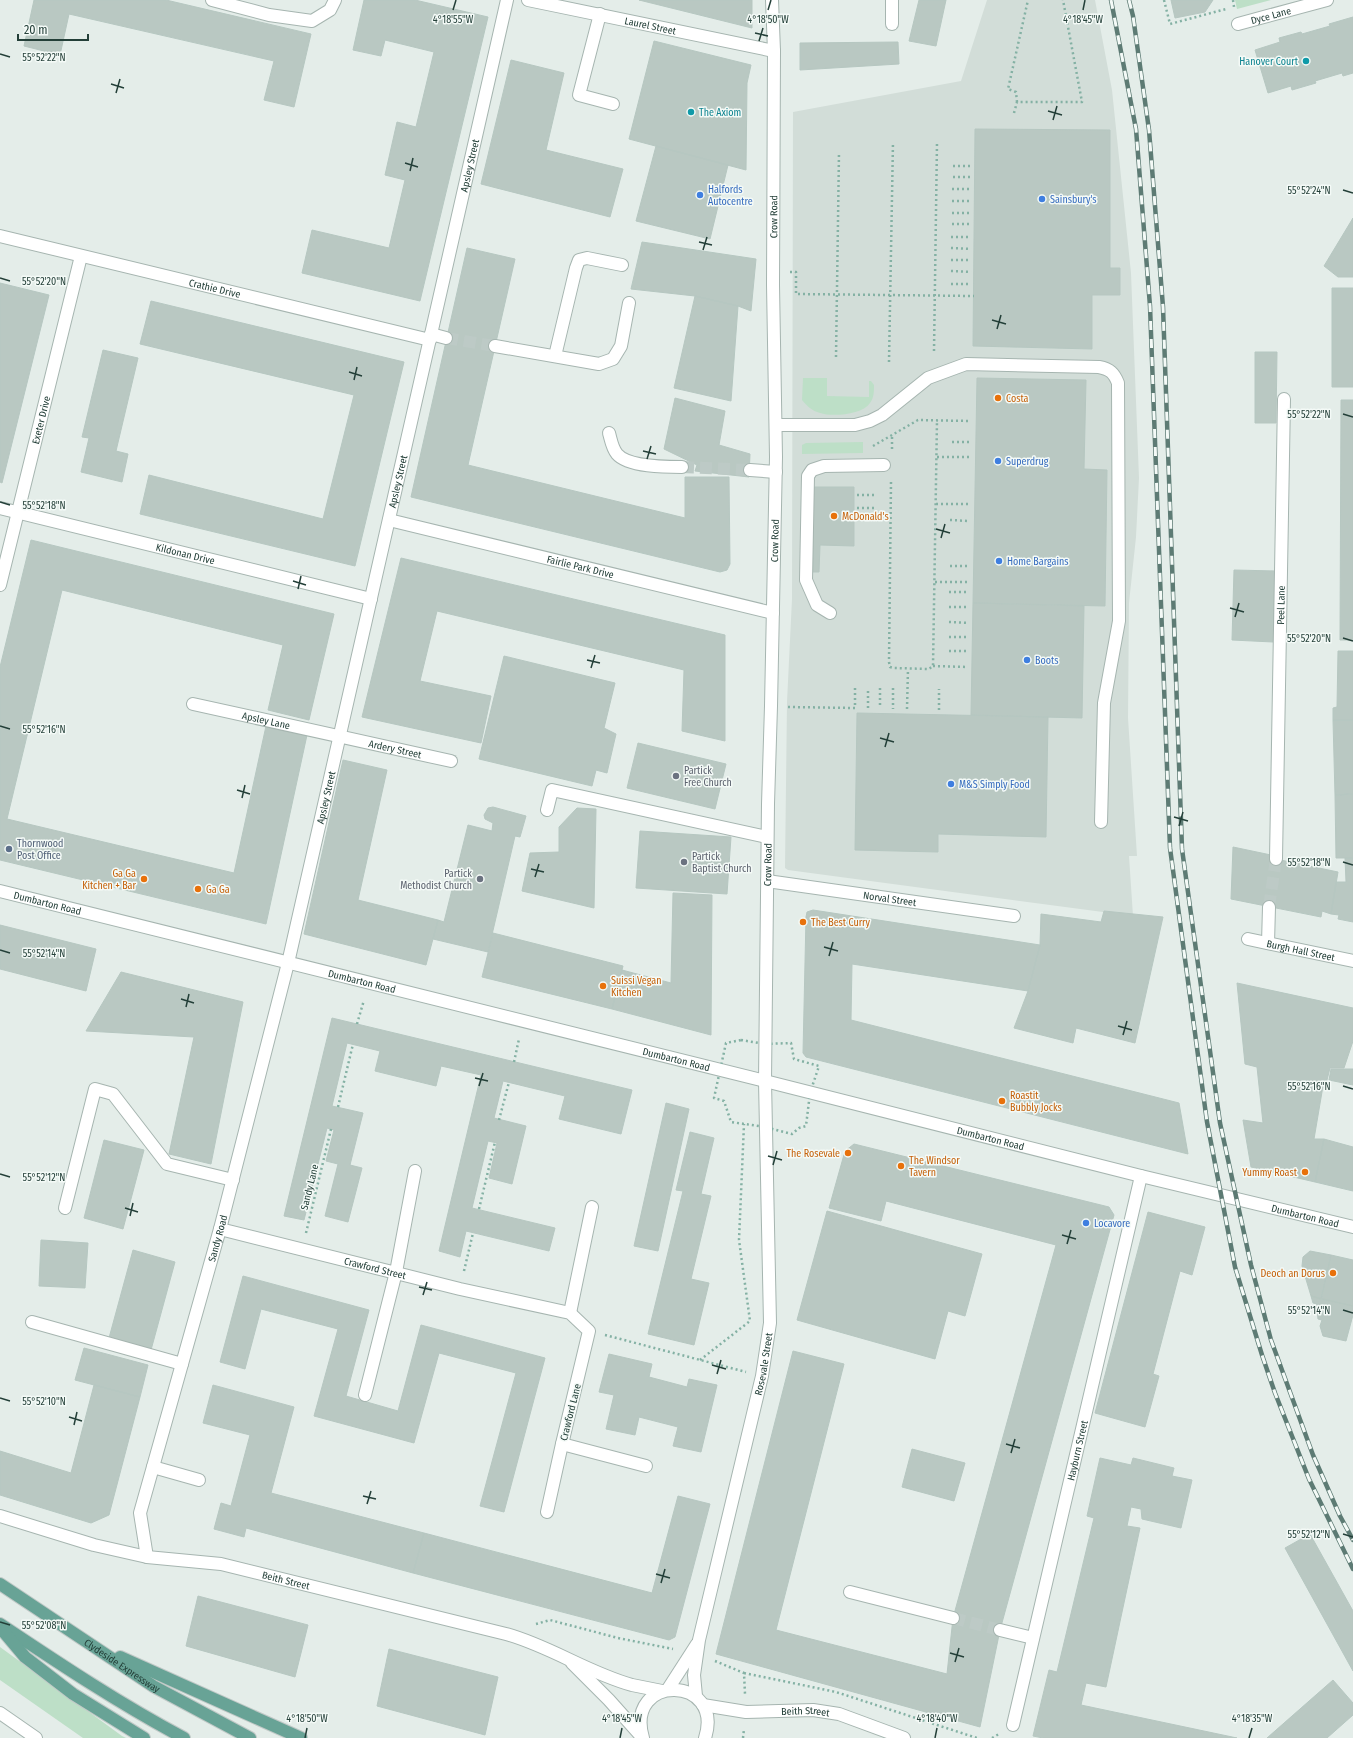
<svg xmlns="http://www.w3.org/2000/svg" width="1353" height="1738" viewBox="0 0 1353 1738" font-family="'Fira Sans Condensed',sans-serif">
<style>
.built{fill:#d2ddd8}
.green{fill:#bddfc7}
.building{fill:#b9c8c2;stroke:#b6c7c1}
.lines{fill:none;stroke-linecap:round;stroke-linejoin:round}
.minor-tunnel{stroke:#bdcac6;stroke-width:12;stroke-dasharray:12 6;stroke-linecap:butt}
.minor-casing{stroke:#a6b5b0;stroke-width:14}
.major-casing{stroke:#c1c9c7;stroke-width:14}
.path{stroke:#84b1a4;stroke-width:2.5;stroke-dasharray:2 3;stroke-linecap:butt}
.minor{stroke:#fff;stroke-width:12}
.major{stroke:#68a396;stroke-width:12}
.rail-casing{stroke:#5d7b74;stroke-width:4.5}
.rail{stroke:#f4faf7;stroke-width:3;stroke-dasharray:9;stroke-linecap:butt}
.ticks{fill:none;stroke:#233f38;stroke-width:1.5}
.culture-dot{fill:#0f9aa8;stroke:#f4faf7;stroke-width:1.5}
.shop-dot{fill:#3f7fe0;stroke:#f4faf7;stroke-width:1.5}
.food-dot{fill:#e8710a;stroke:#f4faf7;stroke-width:1.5}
.worship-dot{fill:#6b7280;stroke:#f4faf7;stroke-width:1.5}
.service-dot{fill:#5c6f8a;stroke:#f4faf7;stroke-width:1.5}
.labels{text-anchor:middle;stroke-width:3;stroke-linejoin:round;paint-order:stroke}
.street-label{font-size:10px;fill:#233f38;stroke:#f4faf7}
.culture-label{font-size:10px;fill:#0d838f;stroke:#f4faf7;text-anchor:end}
.shop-label{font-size:10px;fill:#366cbe;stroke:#f4faf7;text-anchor:start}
.food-label{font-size:10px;fill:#c56008;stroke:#f4faf7;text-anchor:start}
.worship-label{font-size:10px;fill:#5b616d;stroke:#f4faf7;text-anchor:start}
.service-label{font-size:10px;fill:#4e5e75;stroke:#f4faf7;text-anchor:start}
.ticks-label{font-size:10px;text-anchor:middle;fill:#233f38;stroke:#f4faf7;stroke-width:3;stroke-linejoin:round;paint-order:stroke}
</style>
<rect width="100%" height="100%" fill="#e4ede9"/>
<!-- built -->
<path class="built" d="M987,0H1095L1112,90L1131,273L1139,478L1136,537L1129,603L1128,718L1137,856H1129L1133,916L788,870L785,868L787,702L792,599L793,112L961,81Z"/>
<!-- green -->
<path class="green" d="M1235,0H1271L1237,9Z
M803,378H827V396L869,397V381H871L874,385C874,391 874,398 870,403C862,415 832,417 820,413C812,411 807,406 802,400Z
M863,442V453L802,454V445L806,443Z
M0,1647L122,1736L126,1738H83L0,1680Z"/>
<!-- building -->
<path class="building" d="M34,0H166L311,34L294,107L264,100L274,61L69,14L60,55L24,46Z
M364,0H415L488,17L420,301L302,273L312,230L389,248L405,180L385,175L397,122L416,127L434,52L385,40L381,56L353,50Z
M639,0H752V28Z
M919,0H946L936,46L909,41Z
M1171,0H1213L1205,12L1175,18Z
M1353,17V73L1343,76L1342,73L1315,81L1316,83L1292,90L1291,86L1268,93L1255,50L1280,42L1279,38L1301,32L1302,34L1330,26L1329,24Z
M654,41L751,65L747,83L746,170L629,139Z
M898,42L899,64L800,70V43Z
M511,60L564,73L546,150L623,169L610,217L481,184Z
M975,129L1110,130V268H1120V295H1092V349L973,346Z
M656,146L728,165L710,239L636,221Z
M1353,218V277H1338L1324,266Z
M642,242L756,259L751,311L738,306L695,296L631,289Z
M467,248L515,259L468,465L685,518V477H729L730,564L727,570L720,572L411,497Z
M0,283L49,295L2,483L0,482Z
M1332,288H1353V387H1332Z
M695,296L738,306L731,401L674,388Z
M151,301L404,362L355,566L140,514L149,475L323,519L354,395L140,344Z
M103,350L138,358L116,451L128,454L122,482L81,472L89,438L82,437Z
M1255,352H1277L1276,423H1255Z
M977,378L1086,380L1084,469L1107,470L1105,606L973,603Z
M675,398L725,411L719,445L750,454L749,477L695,471L697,465L664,449Z
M1341,400H1353V640H1340Z
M813,487H854V546L820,545L819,572H813Z
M31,540L334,614L309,720L268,710L283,645L62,590L7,819L234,873L266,726L307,735L266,924L0,860V667Z
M401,558L725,635V741L682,731L684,670L437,611L420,681L491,696L481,743L362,717Z
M1234,570L1276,571L1273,642L1232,640Z
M973,603L1084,606L1082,718L971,715Z
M1338,651H1353V720H1333V708L1337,707Z
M504,656L615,683L604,728L616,734L607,773L596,770L592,786L479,759Z
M857,713L1048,717L1046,837L938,834V852L855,850Z
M1333,720H1353V794L1335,795Z
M638,743L726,764L715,809L627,788Z
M343,760L387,770L358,900L438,920L426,965L304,934Z
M1353,794V858H1336L1335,795Z
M493,807L526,816L520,837L515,836L488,952L433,939L438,920L444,922L468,825L492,831L493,823L485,819L484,815L488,808Z
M577,808L596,809L594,908L522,891L530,853L559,852V827Z
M640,831L731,837L727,894L636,888Z
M1233,847L1271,855V858L1338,872L1331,914L1322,911L1321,917L1231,899Z
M1345,858H1353V922L1338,919L1339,915L1331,914L1336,882H1346Z
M673,893L712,895L711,1035L612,1009L622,970L671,983Z
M813,910L1040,945L1028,991L852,964L851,1020L1179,1103L1188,1154L806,1057L803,1053L806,917L807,912Z
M1104,911L1163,917L1135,1043L1076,1028L1073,1043L1014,1028L1028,991L1040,945L1041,914L1101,922Z
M0,925L96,949L86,991L0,969Z
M493,933L623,966L612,1009L482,977Z
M121,972L243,1002L211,1164L169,1154L194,1037L86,1031Z
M1237,983L1353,1008V1041L1344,1068H1330L1327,1080L1323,1086L1314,1139H1324L1315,1182L1251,1167L1243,1120L1263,1123L1257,1067L1245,1064Z
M332,1018L632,1090L621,1134L559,1119L565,1096L503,1081L494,1118L526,1126L512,1184L489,1178L497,1143L488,1141L472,1208L555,1228L549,1251L466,1231L460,1257L439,1251L481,1075L441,1066L436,1086L375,1071L380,1051L347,1043L332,1106L363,1113L350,1165L362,1168L348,1222L325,1216L338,1164L326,1161L334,1130L327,1128L304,1220L284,1216Z
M1331,1069H1353V1085L1329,1080Z
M666,1103L689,1109L658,1251L634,1246Z
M690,1132L714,1138L701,1194L711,1196L691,1279L709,1283L694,1345L648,1334L683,1191L676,1190Z
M1324,1139L1353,1147V1191L1315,1182Z
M104,1140L144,1150L123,1229L84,1218Z
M854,1144L1109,1207L1114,1215L1000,1630L980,1727L716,1654L793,1351L844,1364L776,1630L947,1674L953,1618L1056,1245L886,1201L881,1221L829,1208L845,1151Z
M827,1211L982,1254L965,1316L948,1311L935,1359L797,1320Z
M1148,1212L1205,1227L1192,1275L1180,1271L1153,1374L1159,1376L1145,1427L1095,1413Z
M41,1240L88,1243L85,1288L39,1286Z
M133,1250L175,1262L151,1350L109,1338Z
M1310,1251L1331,1255L1321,1299L1311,1296L1302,1266L1303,1257Z
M1331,1255L1353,1260V1306L1321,1299Z
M243,1276L369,1310L346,1396L398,1411L421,1325L545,1358L504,1512L480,1506L516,1373L439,1353L414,1443L314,1416L338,1329L261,1309L245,1369L220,1362Z
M1311,1296L1353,1306V1315L1346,1341L1323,1336L1320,1326L1322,1320L1318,1319L1317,1310H1315L1317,1304L1313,1303Z
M84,1348L148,1365L140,1397L75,1380Z
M609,1354L652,1364L649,1377L687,1387L689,1379L717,1385L701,1452L673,1446L678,1427L639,1417L635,1435L606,1429L614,1395L599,1392Z
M94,1385L140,1397L109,1515L91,1523L0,1495V1451L71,1473Z
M213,1385L294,1407L271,1493L424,1533L413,1573L246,1528L244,1537L214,1529L221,1503L231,1506L250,1435L203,1423Z
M912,1449L965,1463L954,1501L902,1487Z
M1100,1458L1131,1465L1133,1458L1174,1468L1172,1476L1192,1480L1181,1528L1142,1519L1141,1509L1131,1507L1127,1526L1140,1528L1106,1687L1086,1683L1081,1705L1237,1738H1043L1033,1736L1049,1670L1057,1672L1094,1518L1087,1516Z
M678,1496L710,1504L675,1637L669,1640L413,1573L424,1533L652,1593Z
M1310,1534L1353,1611V1671L1285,1548Z
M198,1596L308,1625L295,1677L186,1646Z
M389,1649L498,1677L485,1735L377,1706Z
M1333,1680L1353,1703V1715L1327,1738H1267Z"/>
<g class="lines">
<!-- minor-tunnel -->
<path class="minor-tunnel" d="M446,338L495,346
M682,467L750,470
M1269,907L1276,859
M953,1618L1000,1630"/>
<!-- minor casing -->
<g class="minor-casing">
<g id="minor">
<path d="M212,0L269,15L312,21L330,10L335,0"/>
<path id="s1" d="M528,0L774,51"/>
<path d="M892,0V24"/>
<path d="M600,14L579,95L613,104"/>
<path id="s2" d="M1238,24L1327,0"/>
<path id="s3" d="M0,236L430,340"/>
<path d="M431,334L446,338"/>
<path d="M495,346L599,364L613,359L621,346L629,303"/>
<path d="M555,356L576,268L579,260L587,258L622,265"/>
<path d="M776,425H855L870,421L882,415L928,378L966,364L1099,367C1110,369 1114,373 1118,383L1119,621L1104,703L1101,822"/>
<path d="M609,433C611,440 612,448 617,454C628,467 666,467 682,467"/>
<path d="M750,470L776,472"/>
<path id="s4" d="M0,508L371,599"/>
<path id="s5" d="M389,520L773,613"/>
<path id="s6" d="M0,585L81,256"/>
<path d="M830,613L817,605L806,580L808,476L812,470L824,466L884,465"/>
<path id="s7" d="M193,704L451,761"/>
<path d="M547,810L552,790L767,837"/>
<path id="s8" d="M1276,859L1284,399"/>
<path id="s9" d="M767,881L1014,916"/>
<path id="s10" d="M0,891L765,1081L1141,1176L1353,1227"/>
<path id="s11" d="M1248,939L1353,961"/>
<path d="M1268,943L1269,907"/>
<path d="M65,1208L95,1089L113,1094L167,1164L233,1180"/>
<path id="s12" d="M220,1229L460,1289L570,1313L589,1331L562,1444L547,1512"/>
<path d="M570,1313L592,1207"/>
<path d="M32,1322L182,1364"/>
<path d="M365,1395L396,1272L415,1171"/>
<path d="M562,1444L646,1466"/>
<path d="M153,1467L199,1480"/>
<path id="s13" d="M0,1516L94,1545L147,1557L221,1564L506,1634C550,1646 588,1673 632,1685C642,1687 652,1689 662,1691"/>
<path id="s14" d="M147,1557L140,1513L220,1229L288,963L507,0"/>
<path d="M850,1592L953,1618"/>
<path d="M1000,1630L1033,1638"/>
<path d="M572,1663L609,1700L642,1737"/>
<path d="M668,1689L697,1644"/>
<path id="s15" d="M696,1696L694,1675L699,1640L762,1376L770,1323L765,1081L768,804L771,706L776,457L773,285L774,51L772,0"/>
<path id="s16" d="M703,1705L746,1712L813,1710L839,1714L904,1738"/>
<path d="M0,1713L36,1738"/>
<path id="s17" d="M1013,1725L1141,1176"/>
<path d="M643,1738C624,1673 725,1675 705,1738"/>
</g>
</g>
<!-- major casing -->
<g class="major-casing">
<g id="major">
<path id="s18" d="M0,1584L153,1686L250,1738"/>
<path d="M0,1624C60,1664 120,1704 184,1738"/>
<path d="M3,1631L25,1657L73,1694L144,1738"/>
<path d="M120,1657L301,1738"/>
</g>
</g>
<!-- path -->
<path class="path" d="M1164,0L1170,24L1226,9
M1233,0L1234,7
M1017,102L1016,92L1008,89L1028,0
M1014,113L1017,102H1082L1063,0
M953,166H972
M953,177H972
M952,189H972
M952,201H972
M952,213H972
M952,224H972
M951,237H971
M951,248L971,249
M951,260H971
M951,271L971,272
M790,272H796V294L974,296
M951,284H971
M934,351L937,142
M836,357L839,152
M889,362L893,142
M952,442H970
M873,446L918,420L970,421
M892,449V435
M937,457H970
M891,482L889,662L890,667L894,668L929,669L933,666L937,420
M857,495H876
M936,504H969
M857,508H877
M950,520L969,521
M950,566H969
M935,582H969
M949,592H969
M949,607H969
M949,622L969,623
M949,637H969
M949,651H969
M933,666L968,667
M880,688V708
M893,688V709
M788,707L855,708V688
M868,708V688
M907,709L908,669
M939,710V689
M357,1024L364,1000
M741,1040L765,1044L791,1043L794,1059L819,1066L810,1093L806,1126L799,1128L792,1134L765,1127L731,1122L724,1101L714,1098L726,1043Z
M514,1062L519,1039
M338,1107L353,1044
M499,1120L509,1082
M479,1209L495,1142
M306,1233L331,1129
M464,1271L473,1233
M605,1335L746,1372
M700,1360L750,1321L739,1240L744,1124
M536,1624L550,1620L618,1638L673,1649
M715,1661L744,1673L745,1694
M744,1673L836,1692L977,1738
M743,1738L744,1729
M992,1738L999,1734"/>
<!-- minor -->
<use href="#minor" class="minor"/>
<!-- major -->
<use href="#major" class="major"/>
<!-- rail casing -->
<g class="rail-casing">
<path id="rail" d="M1111,0L1136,129L1150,306L1170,848L1207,1122L1235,1267L1262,1355L1275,1393L1309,1479L1353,1569
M1129,0L1133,16L1149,130L1163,307L1182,849L1220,1123L1251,1265L1271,1340L1313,1455L1340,1516L1353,1540"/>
</g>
<!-- rail -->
<use href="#rail" class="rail"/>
</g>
<!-- ticks -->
<path class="ticks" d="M453,10L456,0M768,10L771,0M1083,10L1085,0M755,33L768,36M759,41L763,28M0,54L10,57M111,84L124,88M116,93L120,79M1048,111L1062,115M1053,120L1057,106M405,163L418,167M410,171L413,158M1343,190L1353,193M699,242L712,245M703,250L707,237M0,278L10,281M992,320L1006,324M997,329L1001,315M349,372L362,376M354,380L357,367M1343,414L1353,417M643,451L656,454M647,459L651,446M0,502L10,505M936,529L950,533M941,538L945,524M293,581L306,585M298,589L301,576M1230,608L1244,612M1235,617L1239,603M1343,638L1353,641M587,660L600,663M591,668L595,655M0,726L10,729M880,738L894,742M885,747L889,733M237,790L250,794M242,798L245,785M1174,817L1188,821M1179,826L1183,812M1343,862L1353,865M531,869L544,872M535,877L539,864M824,947L838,951M0,950L10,953M829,956L833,942M181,999L194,1003M186,1007L189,994M1118,1026L1132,1030M1123,1035L1127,1021M475,1078L488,1081M479,1086L483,1073M1343,1086L1353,1089M768,1156L782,1160M773,1165L777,1151M0,1174L10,1177M125,1208L138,1212M130,1216L133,1203M1062,1235L1076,1239M1067,1244L1071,1230M419,1287L432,1290M423,1295L427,1282M1343,1310L1353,1313M712,1365L726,1369M717,1374L721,1360M0,1398L10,1401M69,1417L82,1421M74,1425L77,1412M1006,1444L1020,1448M1011,1453L1015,1439M363,1496L376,1499M367,1504L371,1491M1343,1534L1353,1537M656,1574L670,1578M661,1583L665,1569M0,1622L10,1625M950,1653L964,1657M955,1662L959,1648M305,1738L307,1728M620,1738L622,1728M935,1738L937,1728M1249,1738L1252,1728"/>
<!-- markers -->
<g class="culture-dot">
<circle cx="1306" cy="61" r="4"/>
<circle cx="691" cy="112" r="4"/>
</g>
<g class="shop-dot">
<circle cx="700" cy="195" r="4"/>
<circle cx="1042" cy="199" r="4"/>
<circle cx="998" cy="461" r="4"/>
<circle cx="999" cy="561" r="4"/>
<circle cx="1027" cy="660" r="4"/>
<circle cx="951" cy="784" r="4"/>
<circle cx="1086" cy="1223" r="4"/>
</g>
<g class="food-dot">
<circle cx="998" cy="398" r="4"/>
<circle cx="834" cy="516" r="4"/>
<circle cx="144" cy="879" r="4"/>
<circle cx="198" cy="889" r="4"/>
<circle cx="803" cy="922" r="4"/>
<circle cx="603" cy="986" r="4"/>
<circle cx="1002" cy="1101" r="4"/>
<circle cx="848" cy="1153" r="4"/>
<circle cx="901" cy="1166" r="4"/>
<circle cx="1305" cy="1172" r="4"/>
<circle cx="1333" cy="1273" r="4"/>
</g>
<g class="worship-dot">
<circle cx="676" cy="776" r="4"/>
<circle cx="684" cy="862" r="4"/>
<circle cx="480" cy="879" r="4"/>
</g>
<circle class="service-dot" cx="9" cy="849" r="4"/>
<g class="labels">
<!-- street labels -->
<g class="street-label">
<text dy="4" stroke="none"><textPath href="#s2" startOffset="34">Dyce Lane</textPath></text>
<text dy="4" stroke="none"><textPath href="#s1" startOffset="125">Laurel Street</textPath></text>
<text dy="4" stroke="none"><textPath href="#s14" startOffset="1432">Apsley Street</textPath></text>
<text dy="4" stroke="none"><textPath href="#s15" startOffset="1488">Crow Road</textPath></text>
<text dy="4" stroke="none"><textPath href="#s3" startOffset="221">Crathie Drive</textPath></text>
<text dy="4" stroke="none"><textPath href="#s6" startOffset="170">Exeter Drive</textPath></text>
<text dy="4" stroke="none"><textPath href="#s14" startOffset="1108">Apsley Street</textPath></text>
<text dy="4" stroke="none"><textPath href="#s15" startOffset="1164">Crow Road</textPath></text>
<text dy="4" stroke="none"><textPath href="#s4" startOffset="191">Kildonan Drive</textPath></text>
<text dy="4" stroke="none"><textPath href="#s5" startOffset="197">Fairlie Park Drive</textPath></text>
<text dy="4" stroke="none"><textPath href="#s8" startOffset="254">Peel Lane</textPath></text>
<text dy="4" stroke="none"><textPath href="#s7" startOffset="75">Apsley Lane</textPath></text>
<text dy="4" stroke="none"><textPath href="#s7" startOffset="207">Ardery Street</textPath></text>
<text dy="4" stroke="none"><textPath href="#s14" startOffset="784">Apsley Street</textPath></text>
<text dy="4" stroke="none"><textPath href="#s15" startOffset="840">Crow Road</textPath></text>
<text dy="4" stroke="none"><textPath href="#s9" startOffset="124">Norval Street</textPath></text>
<text dy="4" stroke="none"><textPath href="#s10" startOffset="49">Dumbarton Road</textPath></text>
<text dy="4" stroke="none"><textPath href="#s11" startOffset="54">Burgh Hall Street</textPath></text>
<text dy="4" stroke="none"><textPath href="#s10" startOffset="373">Dumbarton Road</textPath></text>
<text dy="4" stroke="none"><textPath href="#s10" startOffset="697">Dumbarton Road</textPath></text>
<text dy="4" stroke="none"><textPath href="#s10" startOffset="1021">Dumbarton Road</textPath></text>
<text transform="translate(309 1187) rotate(-76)" y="4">Sandy Lane</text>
<text dy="4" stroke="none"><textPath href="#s10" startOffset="1345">Dumbarton Road</textPath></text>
<text dy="4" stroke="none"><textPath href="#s14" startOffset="330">Sandy Road</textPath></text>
<text dy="4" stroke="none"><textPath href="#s12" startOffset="160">Crawford Street</textPath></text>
<text dy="4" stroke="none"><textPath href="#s15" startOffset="340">Rosevale Street</textPath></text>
<text transform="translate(570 1412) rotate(-76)" y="4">Crawford Lane</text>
<text dy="4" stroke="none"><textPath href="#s17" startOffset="282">Hayburn Street</textPath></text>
<text dy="4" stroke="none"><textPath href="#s13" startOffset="294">Beith Street</textPath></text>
<text dy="4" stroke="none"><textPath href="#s18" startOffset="147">Clydeside Expressway</textPath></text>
<text dy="4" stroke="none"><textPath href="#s16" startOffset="103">Beith Street</textPath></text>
</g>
<!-- culture labels -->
<g class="culture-label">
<text x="1298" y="65">Hanover Court</text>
<text x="699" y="116" text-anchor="start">The Axiom</text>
</g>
<!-- shop labels -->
<g class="shop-label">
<text x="708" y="193">Halfords<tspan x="708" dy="12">Autocentre</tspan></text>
<text x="1050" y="203">Sainsbury's</text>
<text x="1006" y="465">Superdrug</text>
<text x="1007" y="565">Home Bargains</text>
<text x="1035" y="664">Boots</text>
<text x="959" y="788">M&amp;S Simply Food</text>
<text x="1094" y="1227">Locavore</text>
</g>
<!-- food labels -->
<g class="food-label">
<text x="1006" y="402">Costa</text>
<text x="842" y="520">McDonald's</text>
<text x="136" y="877" text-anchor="end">Ga Ga<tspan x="136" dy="12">Kitchen + Bar</tspan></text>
<text x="206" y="893">Ga Ga</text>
<text x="811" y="926">The Best Curry</text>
<text x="611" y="984">Suissi Vegan<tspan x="611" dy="12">Kitchen</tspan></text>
<text x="1010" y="1099">Roastit<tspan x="1010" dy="12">Bubbly Jocks</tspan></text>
<text x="840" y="1157" text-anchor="end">The Rosevale</text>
<text x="909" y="1164">The Windsor<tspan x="909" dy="12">Tavern</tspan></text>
<text x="1297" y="1176" text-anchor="end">Yummy Roast</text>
<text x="1325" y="1277" text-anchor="end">Deoch an Dorus</text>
</g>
<!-- worship labels -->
<g class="worship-label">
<text x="684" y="774">Partick<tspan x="684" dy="12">Free Church</tspan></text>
<text x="692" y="860">Partick<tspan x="692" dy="12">Baptist Church</tspan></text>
<text x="472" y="877" text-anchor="end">Partick<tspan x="472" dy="12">Methodist Church</tspan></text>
</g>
<!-- service labels -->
<g class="service-label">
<text x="17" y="847">Thornwood<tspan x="17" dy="12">Post Office</tspan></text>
</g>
</g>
<g class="ticks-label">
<text x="453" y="23">4°18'55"W</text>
<text x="768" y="23">4°18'50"W</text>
<text x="1083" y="23">4°18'45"W</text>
<text x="44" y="61">55°52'22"N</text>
<text x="1309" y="194">55°52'24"N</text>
<text x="44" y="285">55°52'20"N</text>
<text x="1309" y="418">55°52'22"N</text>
<text x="44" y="509">55°52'18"N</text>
<text x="1309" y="642">55°52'20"N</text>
<text x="44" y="733">55°52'16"N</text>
<text x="1309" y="866">55°52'18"N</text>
<text x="44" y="957">55°52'14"N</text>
<text x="1309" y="1090">55°52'16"N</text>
<text x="44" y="1181">55°52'12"N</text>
<text x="1309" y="1314">55°52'14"N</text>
<text x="44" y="1405">55°52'10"N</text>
<text x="1309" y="1538">55°52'12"N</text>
<text x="44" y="1629">55°52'08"N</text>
<text x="307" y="1722">4°18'50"W</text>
<text x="622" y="1722">4°18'45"W</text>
<text x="937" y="1722">4°18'40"W</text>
<text x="1252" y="1722">4°18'35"W</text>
</g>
<!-- scale -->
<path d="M18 34v6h70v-6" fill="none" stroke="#233f38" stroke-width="2"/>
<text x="24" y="34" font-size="12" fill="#233f38" stroke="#f4faf7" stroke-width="3" paint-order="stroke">20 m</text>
</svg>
